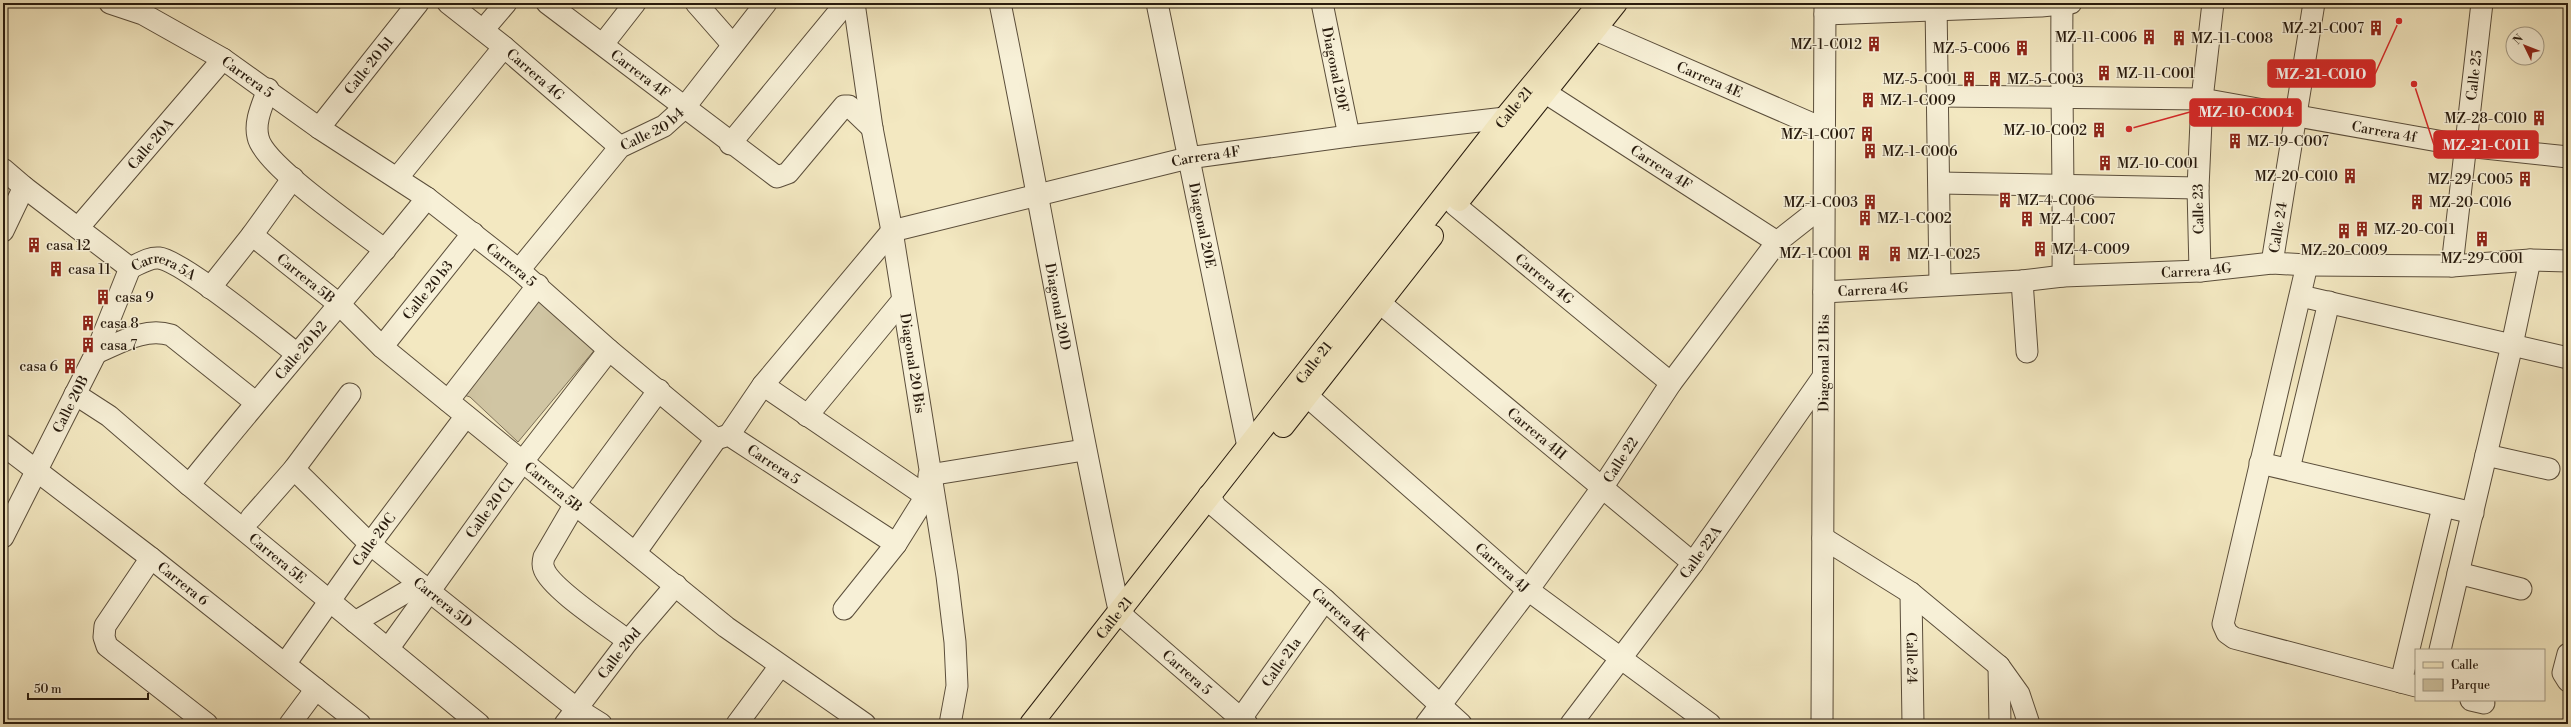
<svg xmlns="http://www.w3.org/2000/svg" width="2571" height="727" viewBox="0 0 2571 727" font-family="'Libre Bodoni',serif">
<style>
.green{fill:#d0c5a3;stroke:#7c7058}
.lines{fill:none;stroke-linecap:round;stroke-linejoin:round}
.minor-casing{stroke:#5b4e3b;stroke-width:23}
.major-casing{stroke:#281b0e;stroke-width:24}
.minor{stroke:#f7f0d7;stroke-width:21}
.major{stroke:#f3e8c1;stroke-width:22}
.labels{text-anchor:middle;stroke-width:3;stroke-linejoin:round;paint-order:stroke}
.poi-label{font-size:14px;fill:#281b0e;stroke:#f7f0d7;text-anchor:start}
.street-label{font-size:14px;fill:#281b0e;stroke:#f7f0d7}
.leader{fill:none;stroke:#d62828;stroke-width:1.5}
.callout-dot{fill:#d62828;stroke:#f7f0d7;stroke-width:1.5}
.callout{fill:#d62828;stroke:#d62828;stroke-width:1.5}
.callout-label{font-size:15px;text-anchor:middle;font-weight:bold;fill:#fff}
</style>
<rect width="100%" height="100%" fill="#f3e8c1"/>
<filter id="stains"><feTurbulence type="fractalNoise" baseFrequency=".005" numOctaves="4"/><feColorMatrix values="0 0 0 0 .2 0 0 0 0 .09 0 0 0 0 .02 0 0 0 .5 -.17"/></filter>
<radialGradient id="worn" r=".72"><stop offset=".6" stop-color="#630" stop-opacity="0"/><stop offset="1" stop-color="#630" stop-opacity=".3"/></radialGradient>
<!-- green -->
<path class="green" d="M537,294L597,347L518,442L470,397L464,395Z"/>
<g class="lines">
<!-- minor casing -->
<g class="minor-casing">
<g id="minor">
<path id="s1" d="M110,3L143,14L223,59L319,128L427,198L519,270L609,350L716,439L729,435L896,544"/>
<path id="s2" d="M448,3L504,47L620,147"/>
<path id="s3" d="M547,3L777,177L788,173L844,106H849L872,128"/>
<path d="M696,3L732,44"/>
<path id="s4" d="M854,3L872,128L892,231L947,576L955,642L957,686L950,724"/>
<path id="s5" d="M1000,3C1041,205 1075,409 1119,610L1127,620L1247,724"/>
<path id="s6" d="M1157,3L1248,447"/>
<path id="s7" d="M1322,3L1349,136"/>
<path d="M1936,3L1940,284"/>
<path d="M2062,3C2061,94 2064,185 2063,276"/>
<path d="M1825,14L2041,6L2071,3"/>
<path d="M483,30L506,3"/>
<path id="s8" d="M1596,30L1824,129"/>
<path d="M603,44L635,3"/>
<path d="M268,89C263,104 254,121 258,137C263,165 360,230 385,250"/>
<path id="s9" d="M1546,93L1777,242"/>
<path id="s10" d="M1939,96L2202,99L2466,146L2568,157"/>
<path id="s11" d="M319,128L418,3"/>
<path d="M730,144L846,3"/>
<path d="M3,169L24,187L130,268"/>
<path d="M398,177L504,47"/>
<path d="M1940,183L2198,188"/>
<path id="s12" d="M1455,205L1671,383"/>
<path id="s13" d="M78,228L223,59"/>
<path d="M3,231L24,187"/>
<path id="s14" d="M252,235L340,305L382,347L448,401L726,627L865,724"/>
<path id="s15" d="M2272,263L2314,3"/>
<path d="M2307,265L2223,624L2227,633L2234,638L2416,686"/>
<path id="s16" d="M2452,266L2482,3"/>
<path id="s17" d="M130,268C139,264 149,257 159,258C183,261 272,335 296,353"/>
<path id="s18" d="M519,270L620,147L664,126L684,108L766,3"/>
<path d="M2200,271L2198,188L2202,99L2213,3"/>
<path d="M2022,281L2027,352"/>
<path d="M210,288L252,235L293,178"/>
<path id="s19" d="M1824,292L2022,281L2063,276L2200,271L2272,263L2307,265L2452,266L2530,260L2568,261"/>
<path d="M2301,296L2568,358"/>
<path id="s20" d="M1380,303L1693,563"/>
<path id="s21" d="M382,347L473,233"/>
<path d="M96,353C120,343 144,327 171,335L255,402"/>
<path d="M763,385L926,496L929,478"/>
<path id="s22" d="M75,394L109,416L189,485L479,724"/>
<path id="s23" d="M1307,396L1528,590L1710,724"/>
<path d="M448,401L538,285"/>
<path d="M807,416L902,301"/>
<path id="s24" d="M729,435L763,385L892,231L1188,158L1349,136L1505,118H1519"/>
<path id="s25" d="M3,445L151,558L360,724"/>
<path d="M2486,455L2549,469"/>
<path d="M2260,463L2473,513"/>
<path id="s26" d="M294,469L370,544L577,709L601,724"/>
<path d="M2289,469L2329,302"/>
<path d="M929,475L1084,450"/>
<path id="s27" d="M189,485C267,388 349,295 427,198"/>
<path id="s28" d="M1209,495L1216,507L1325,600L1461,724"/>
<path d="M251,518L294,469L350,394"/>
<path id="s29" d="M3,537L96,353L130,268"/>
<path d="M1823,538L1911,593L1999,666L2019,694L2029,724"/>
<path d="M635,553L716,439"/>
<path d="M151,558L105,626L104,637L107,646L207,724"/>
<path d="M2458,573L2521,589"/>
<path id="s30" d="M1911,593L1913,724"/>
<path d="M844,609L896,544L926,496"/>
<path d="M355,622L420,584"/>
<path d="M628,641C609,626 551,589 544,569C542,565 543,561 544,557L575,504L659,390"/>
<path id="s31" d="M388,649L523,461L609,350"/>
<path d="M2440,650L2512,345L2530,260"/>
<path d="M2568,654L2563,673L2568,681"/>
<path id="s32" d="M285,664L370,544L466,416"/>
<path d="M1999,666L2000,724"/>
<path d="M2401,682L2443,507"/>
<path d="M2471,700L2484,703"/>
<path d="M290,724L316,689"/>
<path id="s33" d="M565,724L628,641L676,585"/>
<path d="M737,724L780,666"/>
<path id="s34" d="M1237,724L1325,600"/>
<path id="s35" d="M1426,724L1528,590L1602,488L1671,383L1777,242L1824,205"/>
<path id="s36" d="M1571,724L1693,563L1823,377"/>
<path id="s37" d="M1822,724L1825,3"/>
</g>
</g>
<!-- major casing -->
<g class="major-casing">
<g id="major">
<path d="M1459,200L1616,3"/>
<path d="M1283,426L1432,236"/>
<path id="s38" d="M1031,724L1505,118L1600,3"/>
</g>
</g>
<!-- minor -->
<use href="#minor" class="minor"/>
<!-- major -->
<use href="#major" class="major"/>
</g>
<!-- icons -->
<defs>
<g id="building-bare" transform="scale(1.2)"><path d="M-4-6H4V6H1V3H-1V6H-4ZM-2.5-4.3h1.7v1.8h-1.7ZM.8-4.3h1.7v1.8H.8ZM-2.5-1h1.7V.8h-1.7ZM.8-1h1.7V.8H.8Z" fill="#8f2418" stroke="#f7f0d7" stroke-width="2.5" paint-order="stroke"/></g>
</defs>
<g fill-rule="evenodd">
<use href="#building-bare" x="2376" y="28"/>
<use href="#building-bare" x="2149" y="37"/>
<use href="#building-bare" x="2179" y="38"/>
<use href="#building-bare" x="1874" y="44"/>
<use href="#building-bare" x="2022" y="48"/>
<use href="#building-bare" x="2104" y="73"/>
<use href="#building-bare" x="1969" y="79"/>
<use href="#building-bare" x="1995" y="79"/>
<use href="#building-bare" x="1868" y="100"/>
<use href="#building-bare" x="2539" y="118"/>
<use href="#building-bare" x="2099" y="130"/>
<use href="#building-bare" x="1867" y="134"/>
<use href="#building-bare" x="2235" y="141"/>
<use href="#building-bare" x="1870" y="151"/>
<use href="#building-bare" x="2105" y="163"/>
<use href="#building-bare" x="2350" y="176"/>
<use href="#building-bare" x="2525" y="179"/>
<use href="#building-bare" x="2005" y="200"/>
<use href="#building-bare" x="1870" y="202"/>
<use href="#building-bare" x="2417" y="202"/>
<use href="#building-bare" x="1865" y="218"/>
<use href="#building-bare" x="2027" y="219"/>
<use href="#building-bare" x="2362" y="229"/>
<use href="#building-bare" x="2344" y="231"/>
<use href="#building-bare" x="2482" y="239"/>
<use href="#building-bare" x="34" y="245"/>
<use href="#building-bare" x="2040" y="249"/>
<use href="#building-bare" x="1864" y="253"/>
<use href="#building-bare" x="1895" y="254"/>
<use href="#building-bare" x="56" y="269"/>
<use href="#building-bare" x="103" y="297"/>
<use href="#building-bare" x="88" y="323"/>
<use href="#building-bare" x="88" y="345"/>
<use href="#building-bare" x="70" y="366"/>
</g>
<g class="labels">
<!-- poi labels -->
<g class="poi-label">
<text x="2364" y="33" text-anchor="end">MZ-21-C007</text>
<text x="2137" y="42" text-anchor="end">MZ-11-C006</text>
<text x="2191" y="43">MZ-11-C008</text>
<text x="1862" y="49" text-anchor="end">MZ-1-C012</text>
<text x="2010" y="53" text-anchor="end">MZ-5-C006</text>
<text x="2116" y="78">MZ-11-C001</text>
<text x="1957" y="84" text-anchor="end">MZ-5-C001</text>
<text x="2007" y="84">MZ-5-C003</text>
<text x="1880" y="105">MZ-1-C009</text>
<text x="2527" y="123" text-anchor="end">MZ-28-C010</text>
<text x="2087" y="135" text-anchor="end">MZ-10-C002</text>
<text x="1855" y="139" text-anchor="end">MZ-1-C007</text>
<text x="2247" y="146">MZ-19-C007</text>
<text x="1882" y="156">MZ-1-C006</text>
<text x="2117" y="168">MZ-10-C001</text>
<text x="2338" y="181" text-anchor="end">MZ-20-C010</text>
<text x="2513" y="184" text-anchor="end">MZ-29-C005</text>
<text x="2017" y="205">MZ-4-C006</text>
<text x="1858" y="207" text-anchor="end">MZ-1-C003</text>
<text x="2429" y="207">MZ-20-C016</text>
<text x="1877" y="223">MZ-1-C002</text>
<text x="2039" y="224">MZ-4-C007</text>
<text x="2374" y="234">MZ-20-C011</text>
<text x="46" y="250">casa 12</text>
<text x="2052" y="254">MZ-4-C009</text>
<text x="2344" y="255" text-anchor="middle">MZ-20-C009</text>
<text x="1852" y="258" text-anchor="end">MZ-1-C001</text>
<text x="1907" y="259">MZ-1-C025</text>
<text x="2482" y="263" text-anchor="middle">MZ-29-C001</text>
<text x="68" y="274">casa 11</text>
<text x="115" y="302">casa 9</text>
<text x="100" y="328">casa 8</text>
<text x="100" y="350">casa 7</text>
<text x="58" y="371" text-anchor="end">casa 6</text>
</g>
<!-- street labels -->
<g class="street-label">
<text dy="5" stroke="none"><textPath href="#s11" startOffset="80">Calle 20 b1</textPath></text>
<text dy="5" stroke="none"><textPath href="#s7" startOffset="68">Diagonal 20F</textPath></text>
<text dy="5" stroke="none"><textPath href="#s3" startOffset="117">Carrera 4F</textPath></text>
<text dy="5" stroke="none"><textPath href="#s2" startOffset="113">Carrera 4G</textPath></text>
<text dy="5" stroke="none"><textPath href="#s16" startOffset="192">Calle 25</textPath></text>
<text dy="5" stroke="none"><textPath href="#s1" startOffset="157">Carrera 5</textPath></text>
<text dy="5" stroke="none"><textPath href="#s8" startOffset="124">Carrera 4E</textPath></text>
<text dy="5" stroke="none"><textPath href="#s38" startOffset="783">Calle 21</textPath></text>
<text dy="5" stroke="none"><textPath href="#s18" startOffset="196">Calle 20 b4</textPath></text>
<text dy="5" stroke="none"><textPath href="#s10" startOffset="448">Carrera 4f</textPath></text>
<text dy="5" stroke="none"><textPath href="#s13" startOffset="111">Calle 20A</textPath></text>
<text dy="5" stroke="none"><textPath href="#s24" startOffset="584">Carrera 4F</textPath></text>
<text dy="5" stroke="none"><textPath href="#s9" startOffset="137">Carrera 4F</textPath></text>
<text transform="translate(2198 209) rotate(-91)" y="5">Calle 23</text>
<text dy="5" stroke="none"><textPath href="#s6" startOffset="227">Diagonal 20E</textPath></text>
<text dy="5" stroke="none"><textPath href="#s15" startOffset="36">Calle 24</textPath></text>
<text dy="5" stroke="none"><textPath href="#s1" startOffset="481">Carrera 5</textPath></text>
<text dy="5" stroke="none"><textPath href="#s19" startOffset="373">Carrera 4G</textPath></text>
<text dy="5" stroke="none"><textPath href="#s17" startOffset="37">Carrera 5A</textPath></text>
<text dy="5" stroke="none"><textPath href="#s14" startOffset="69">Carrera 5B</textPath></text>
<text dy="5" stroke="none"><textPath href="#s12" startOffset="116">Carrera 4G</textPath></text>
<text dy="5" stroke="none"><textPath href="#s19" startOffset="49">Carrera 4G</textPath></text>
<text dy="5" stroke="none"><textPath href="#s21" startOffset="73">Calle 20 b3</textPath></text>
<text dy="5" stroke="none"><textPath href="#s5" startOffset="309">Diagonal 20D</textPath></text>
<text dy="5" stroke="none"><textPath href="#s27" startOffset="175">Calle 20 b2</textPath></text>
<text dy="5" stroke="none"><textPath href="#s38" startOffset="459">Calle 21</textPath></text>
<text dy="5" stroke="none"><textPath href="#s4" startOffset="365">Diagonal 20 Bis</textPath></text>
<text dy="5" stroke="none"><textPath href="#s37" startOffset="361">Diagonal 21 Bis</textPath></text>
<text dy="5" stroke="none"><textPath href="#s29" startOffset="149">Calle 20B</textPath></text>
<text dy="5" stroke="none"><textPath href="#s20" startOffset="204">Carrera 4H</textPath></text>
<text dy="5" stroke="none"><textPath href="#s35" startOffset="328">Calle 22</textPath></text>
<text dy="5" stroke="none"><textPath href="#s1" startOffset="817">Carrera 5</textPath></text>
<text dy="5" stroke="none"><textPath href="#s14" startOffset="393">Carrera 5B</textPath></text>
<text dy="5" stroke="none"><textPath href="#s31" startOffset="174">Calle 20 C1</textPath></text>
<text dy="5" stroke="none"><textPath href="#s32" startOffset="153">Calle 20C</textPath></text>
<text dy="5" stroke="none"><textPath href="#s36" startOffset="215">Calle 22A</textPath></text>
<text dy="5" stroke="none"><textPath href="#s22" startOffset="261">Carrera 5E</textPath></text>
<text dy="5" stroke="none"><textPath href="#s23" startOffset="260">Carrera 4J</textPath></text>
<text dy="5" stroke="none"><textPath href="#s25" startOffset="227">Carrera 6</textPath></text>
<text dy="5" stroke="none"><textPath href="#s26" startOffset="200">Carrera 5D</textPath></text>
<text dy="5" stroke="none"><textPath href="#s28" startOffset="178">Carrera 4K</textPath></text>
<text dy="5" stroke="none"><textPath href="#s38" startOffset="135">Calle 21</textPath></text>
<text dy="5" stroke="none"><textPath href="#s33" startOffset="89">Calle 20d</textPath></text>
<text dy="5" stroke="none"><textPath href="#s30" startOffset="65">Calle 24</textPath></text>
<text dy="5" stroke="none"><textPath href="#s34" startOffset="76">Calle 21a</textPath></text>
<text dy="5" stroke="none"><textPath href="#s5" startOffset="711">Carrera 5</textPath></text>
</g>
</g>
<!-- callouts -->
<path class="leader" d="M2399 21L2375 74M2129 129L2190 112M2414 84L2434 145"/>
<g class="callout-dot">
<circle cx="2399" cy="21" r="4"/>
<circle cx="2129" cy="129" r="4"/>
<circle cx="2414" cy="84" r="4"/>
</g>
<g class="callout">
<rect x="2268" y="60" width="107" height="27" rx="4"/>
<rect x="2190" y="99" width="111" height="27" rx="4"/>
<rect x="2434" y="131" width="104" height="27" rx="4"/>
</g>
<g class="callout-label">
<text x="2321" y="79">MZ-21-C010</text>
<text x="2246" y="117">MZ-10-C004</text>
<text x="2486" y="150">MZ-21-C011</text>
</g>
<!-- margin -->
<rect width="2571" height="727" fill="none" stroke="#f3e8c1" stroke-width="16"/>
<rect x="4" y="4" width="2563" height="719" fill="none" stroke="#281b0e" stroke-width="2"/>
<rect x="8" y="8" width="2555" height="711" fill="none" stroke="#281b0e"/>
<!-- legend -->
<rect x="2415" y="649" width="130" height="52" fill="#f7f0d7" stroke="#a49b87"/>
<rect x="2423" y="662" width="20" height="6" fill="#f3e8c1" stroke="#a49b87"/>
<text x="2451" y="669" font-size="12" fill="#281b0e">Calle</text>
<rect x="2423" y="679" width="20" height="12" fill="#d0c5a3" stroke="#a49b87"/>
<text x="2451" y="689" font-size="12" fill="#281b0e">Parque</text>
<!-- north arrow -->
<g transform="translate(2525 46) rotate(313)"><circle r="19" fill="#f7f0d7" stroke="#a49b87"/>
<path d="M0-3L7 15L0 10L-7 15Z" fill="#8f2418"/>
<text y="-6" font-size="11" font-weight="bold" text-anchor="middle" fill="#281b0e">N</text>
</g>
<!-- scale -->
<path d="M28 693v6h120v-6" fill="none" stroke="#281b0e" stroke-width="2"/>
<text x="34" y="693" font-size="12" fill="#281b0e" stroke="#f7f0d7" stroke-width="3" paint-order="stroke">50 m</text>
<rect width="100%" height="100%" filter="url(#stains)"/>
<rect width="100%" height="100%" fill="url(#worn)"/>
</svg>
